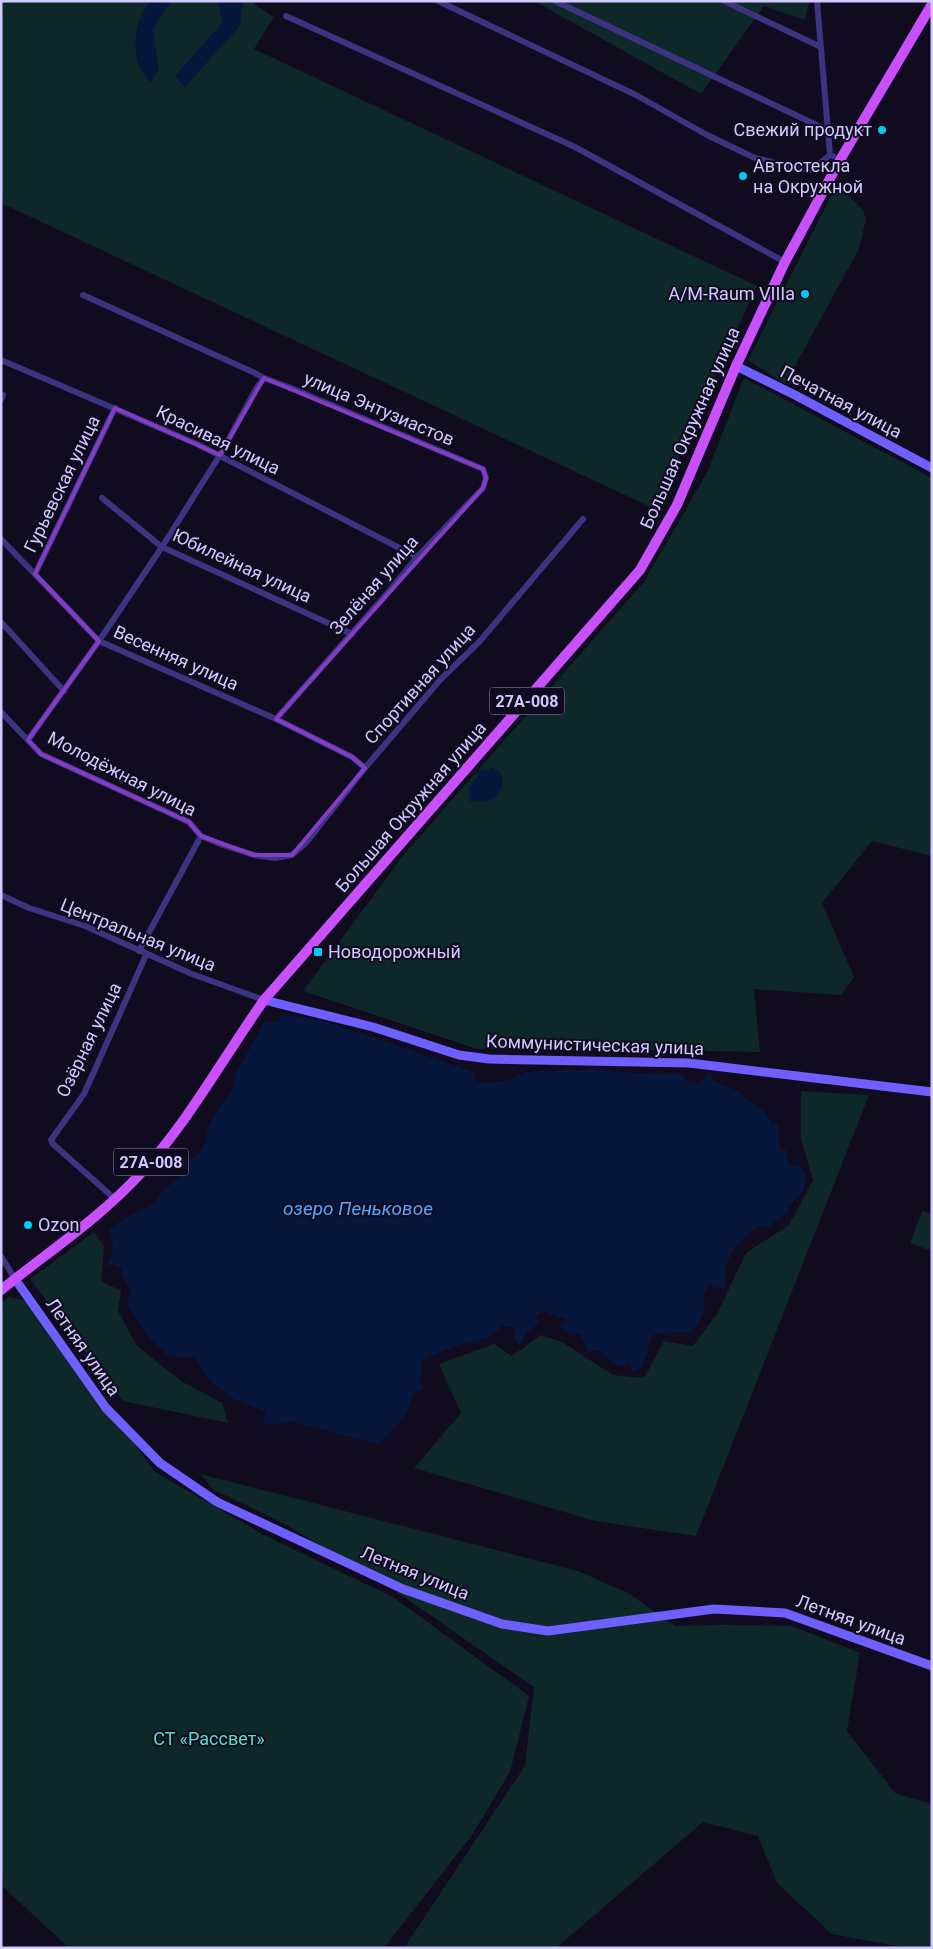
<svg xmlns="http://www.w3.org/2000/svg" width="933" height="1949" viewBox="0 0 933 1949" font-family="Roboto,sans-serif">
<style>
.green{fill:#0e2829}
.water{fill:#07173c}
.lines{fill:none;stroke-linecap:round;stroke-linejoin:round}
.street{stroke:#3c3480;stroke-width:6}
.secondary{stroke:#6e60ff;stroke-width:9}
.primary{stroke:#c850ff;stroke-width:10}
.marked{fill:none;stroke:#843cc5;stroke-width:4;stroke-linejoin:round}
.poi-dot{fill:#00ccf4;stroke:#100b1f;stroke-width:2}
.labels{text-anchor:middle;stroke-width:4;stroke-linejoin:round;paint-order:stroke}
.shield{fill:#100b1f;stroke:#9890bc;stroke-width:1}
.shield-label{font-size:16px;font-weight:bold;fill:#d2c9ff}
.poi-label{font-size:18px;fill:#d2c9ff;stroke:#100b1f;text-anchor:start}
.street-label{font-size:18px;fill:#d2c9ff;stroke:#100b1f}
.park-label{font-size:18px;fill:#51e3c8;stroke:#100b1f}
.water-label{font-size:19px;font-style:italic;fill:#57a7ff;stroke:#100b1f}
</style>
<rect width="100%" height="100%" fill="#100b1f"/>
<!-- green -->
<path class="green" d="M1,1H250L274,17L254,49L757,286L655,509L1,203Z
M534,1H810L804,20L764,6L701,94Z
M836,186L844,191L863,210L866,219L859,249L785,384L748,360Z
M744,378L932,478V856L872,841L822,903L854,977L841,995L754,989L760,1052L590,1049H477L303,991L405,853L643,583L707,473Z
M801,1091L869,1095L696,1536L595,1521L414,1468L461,1413L439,1364L494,1344L512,1356L541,1335L562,1342L613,1375L644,1378L664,1341L693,1346L717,1314L746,1253L789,1225L813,1180L801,1139Z
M922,1211L932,1214V1251L910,1243Z
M94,1232L104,1246L101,1281L121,1291L118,1311L137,1346L181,1381L222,1403L228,1423L123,1401L30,1279Z
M8,1297L30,1301L155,1472L266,1536L393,1597L529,1696L510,1772L472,1835L384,1948H69L1,1885V1304Z
M200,1474L578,1571L628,1593L675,1626L722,1625L792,1626L860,1653L847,1731L895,1793L932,1804V1948H907L832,1934L777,1883L758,1836L703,1822L556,1948H404L525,1766L534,1687L404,1597L283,1523L214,1490Z"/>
<!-- water -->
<path class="water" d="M151,1H174L166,8L153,29L159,70L150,83C146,76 138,67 137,60C133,38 136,17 151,1Z
M218,1H243L240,26L185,87L175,76L222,23Z
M492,767L503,775C503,799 490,804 469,801C468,791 470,784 477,777V771L487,770Z
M283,1014L321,1020L474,1072V1080L484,1083L508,1080L525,1072L594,1069L649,1074H681L688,1082L698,1085L710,1073L713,1081L739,1091L745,1098L765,1112L772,1124L778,1123L780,1148L786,1150L789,1166L797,1165L806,1174L804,1190L788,1207L789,1212L767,1228L760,1226C740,1237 719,1263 726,1287L716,1288L710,1285L704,1294C705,1311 704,1319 691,1332L657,1333L650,1338L647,1354L642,1367L632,1372L630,1363L617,1366L600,1350L589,1352L581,1335L565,1331L560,1325L570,1321L543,1311L536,1317L540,1322L527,1333L519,1345L515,1340V1328L503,1326L489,1337L456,1346L423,1359L419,1381L424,1387L419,1391L414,1392L406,1415L379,1444L289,1421L272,1425L263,1424L265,1411L235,1400L211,1381L195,1358C185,1357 176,1358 167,1354C154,1347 135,1316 127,1304L131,1291L122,1276L121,1268L114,1265H106C116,1253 113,1243 109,1229L125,1218L154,1204L160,1194L186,1170V1161L196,1157L207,1140V1131L215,1114L231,1092L236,1074L264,1022L278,1021Z"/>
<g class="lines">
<!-- street -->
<path class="street" d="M438,1L636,95L707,135L755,158L788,166L811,170L830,155
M555,1L827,130
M724,1L821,47
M817,1L830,155L833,156
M286,16L575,147L785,262
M1,360L197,444L417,557
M264,378L291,388L483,469L486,478L483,488L417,557L391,589L276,719
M1,400L3,395
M102,498L162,547L352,634
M1,539L99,641L276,719L352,757L365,768
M35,574L115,408
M1,622L64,691
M1,712L41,754L189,822L201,836L223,845L254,855L275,858L292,855L306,843L365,768L440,680L480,641L583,519
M28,740L99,641L162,547L220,455L256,389L264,378L255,373L83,295
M1,895L29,908L85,926L192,974L264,1000
M139,951L201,836
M115,1199L53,1144L51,1140L84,1094L146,955
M1,1256L15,1279"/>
<!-- secondary -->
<path class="secondary" d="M736,366L795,395L932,468
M264,1000L373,1027L459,1055L489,1059L689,1063L932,1092
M15,1279L106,1408L160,1463L217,1502L403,1589L502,1624L548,1631L714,1609L785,1613L932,1666"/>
<!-- primary -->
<path class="primary" d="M1,1290C48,1252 100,1218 141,1173C189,1121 223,1058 264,1000L640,570L677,505L736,366L785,262L840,160L932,4"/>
</g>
<!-- marked area -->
<path class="marked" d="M264,378L483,469L486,478L483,488L276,719L352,757L365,768L292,855H254L201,836L189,822L41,754L28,740L99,641L35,574L115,408L220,455Z"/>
<!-- markers -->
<g class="poi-dot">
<circle cx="882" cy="130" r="5"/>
<circle cx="743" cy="176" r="5"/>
<circle cx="805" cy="294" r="5"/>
<rect x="313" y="947" width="10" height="10" rx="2.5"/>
<circle cx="28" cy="1225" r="5"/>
</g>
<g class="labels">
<!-- shield labels -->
<g class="shield">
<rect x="489.5" y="687.5" width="75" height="27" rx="4"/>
<rect x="113.5" y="1148.5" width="75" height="27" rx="4"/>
</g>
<g class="shield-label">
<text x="527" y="707">27А-008</text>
<text x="151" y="1168">27А-008</text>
</g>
<!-- poi labels -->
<g class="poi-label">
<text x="872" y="136" text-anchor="end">Свежий продукт</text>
<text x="753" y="172">Автостекла<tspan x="753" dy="21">на Окружной</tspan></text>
<text x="795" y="300" text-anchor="end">A/M-Raum VIIIa</text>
<text x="328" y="958">Новодорожный</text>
<text x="38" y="1231">Ozon</text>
</g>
<!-- street labels -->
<g class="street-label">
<text transform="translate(841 402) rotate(28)" y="6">Печатная улица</text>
<text transform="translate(379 409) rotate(23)" y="6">улица Энтузиастов</text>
<text transform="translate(690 428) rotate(-66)" y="6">Большая Окружная улица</text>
<text transform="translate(218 440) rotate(26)" y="6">Красивая улица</text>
<text transform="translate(62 484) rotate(-64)" y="6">Гурьевская улица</text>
<text transform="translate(242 566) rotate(25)" y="6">Юбилейная улица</text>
<text transform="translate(374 585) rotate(-49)" y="6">Зелёная улица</text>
<text transform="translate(176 658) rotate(24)" y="6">Весенняя улица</text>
<text transform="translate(420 684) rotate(-48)" y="6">Спортивная улица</text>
<text transform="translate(122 774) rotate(27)" y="6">Молодёжная улица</text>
<text transform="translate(411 807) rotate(-49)" y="6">Большая Окружная улица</text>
<text transform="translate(138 935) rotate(22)" y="6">Центральная улица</text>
<text transform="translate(89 1040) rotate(-64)" y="6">Озёрная улица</text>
<text transform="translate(595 1045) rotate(2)" y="6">Коммунистическая улица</text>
<text transform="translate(83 1347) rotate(55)" y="6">Летняя улица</text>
<text transform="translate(415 1573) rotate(22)" y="6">Летняя улица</text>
<text transform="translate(851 1620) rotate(20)" y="6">Летняя улица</text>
</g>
<!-- park labels -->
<g class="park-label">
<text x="209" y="1745">СТ «Рассвет»</text>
</g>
<!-- water labels -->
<g class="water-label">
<text x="358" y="1215">озеро Пеньковое</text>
</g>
</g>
<!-- border -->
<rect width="933" height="1949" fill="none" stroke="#d2c9ff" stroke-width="5"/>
</svg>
